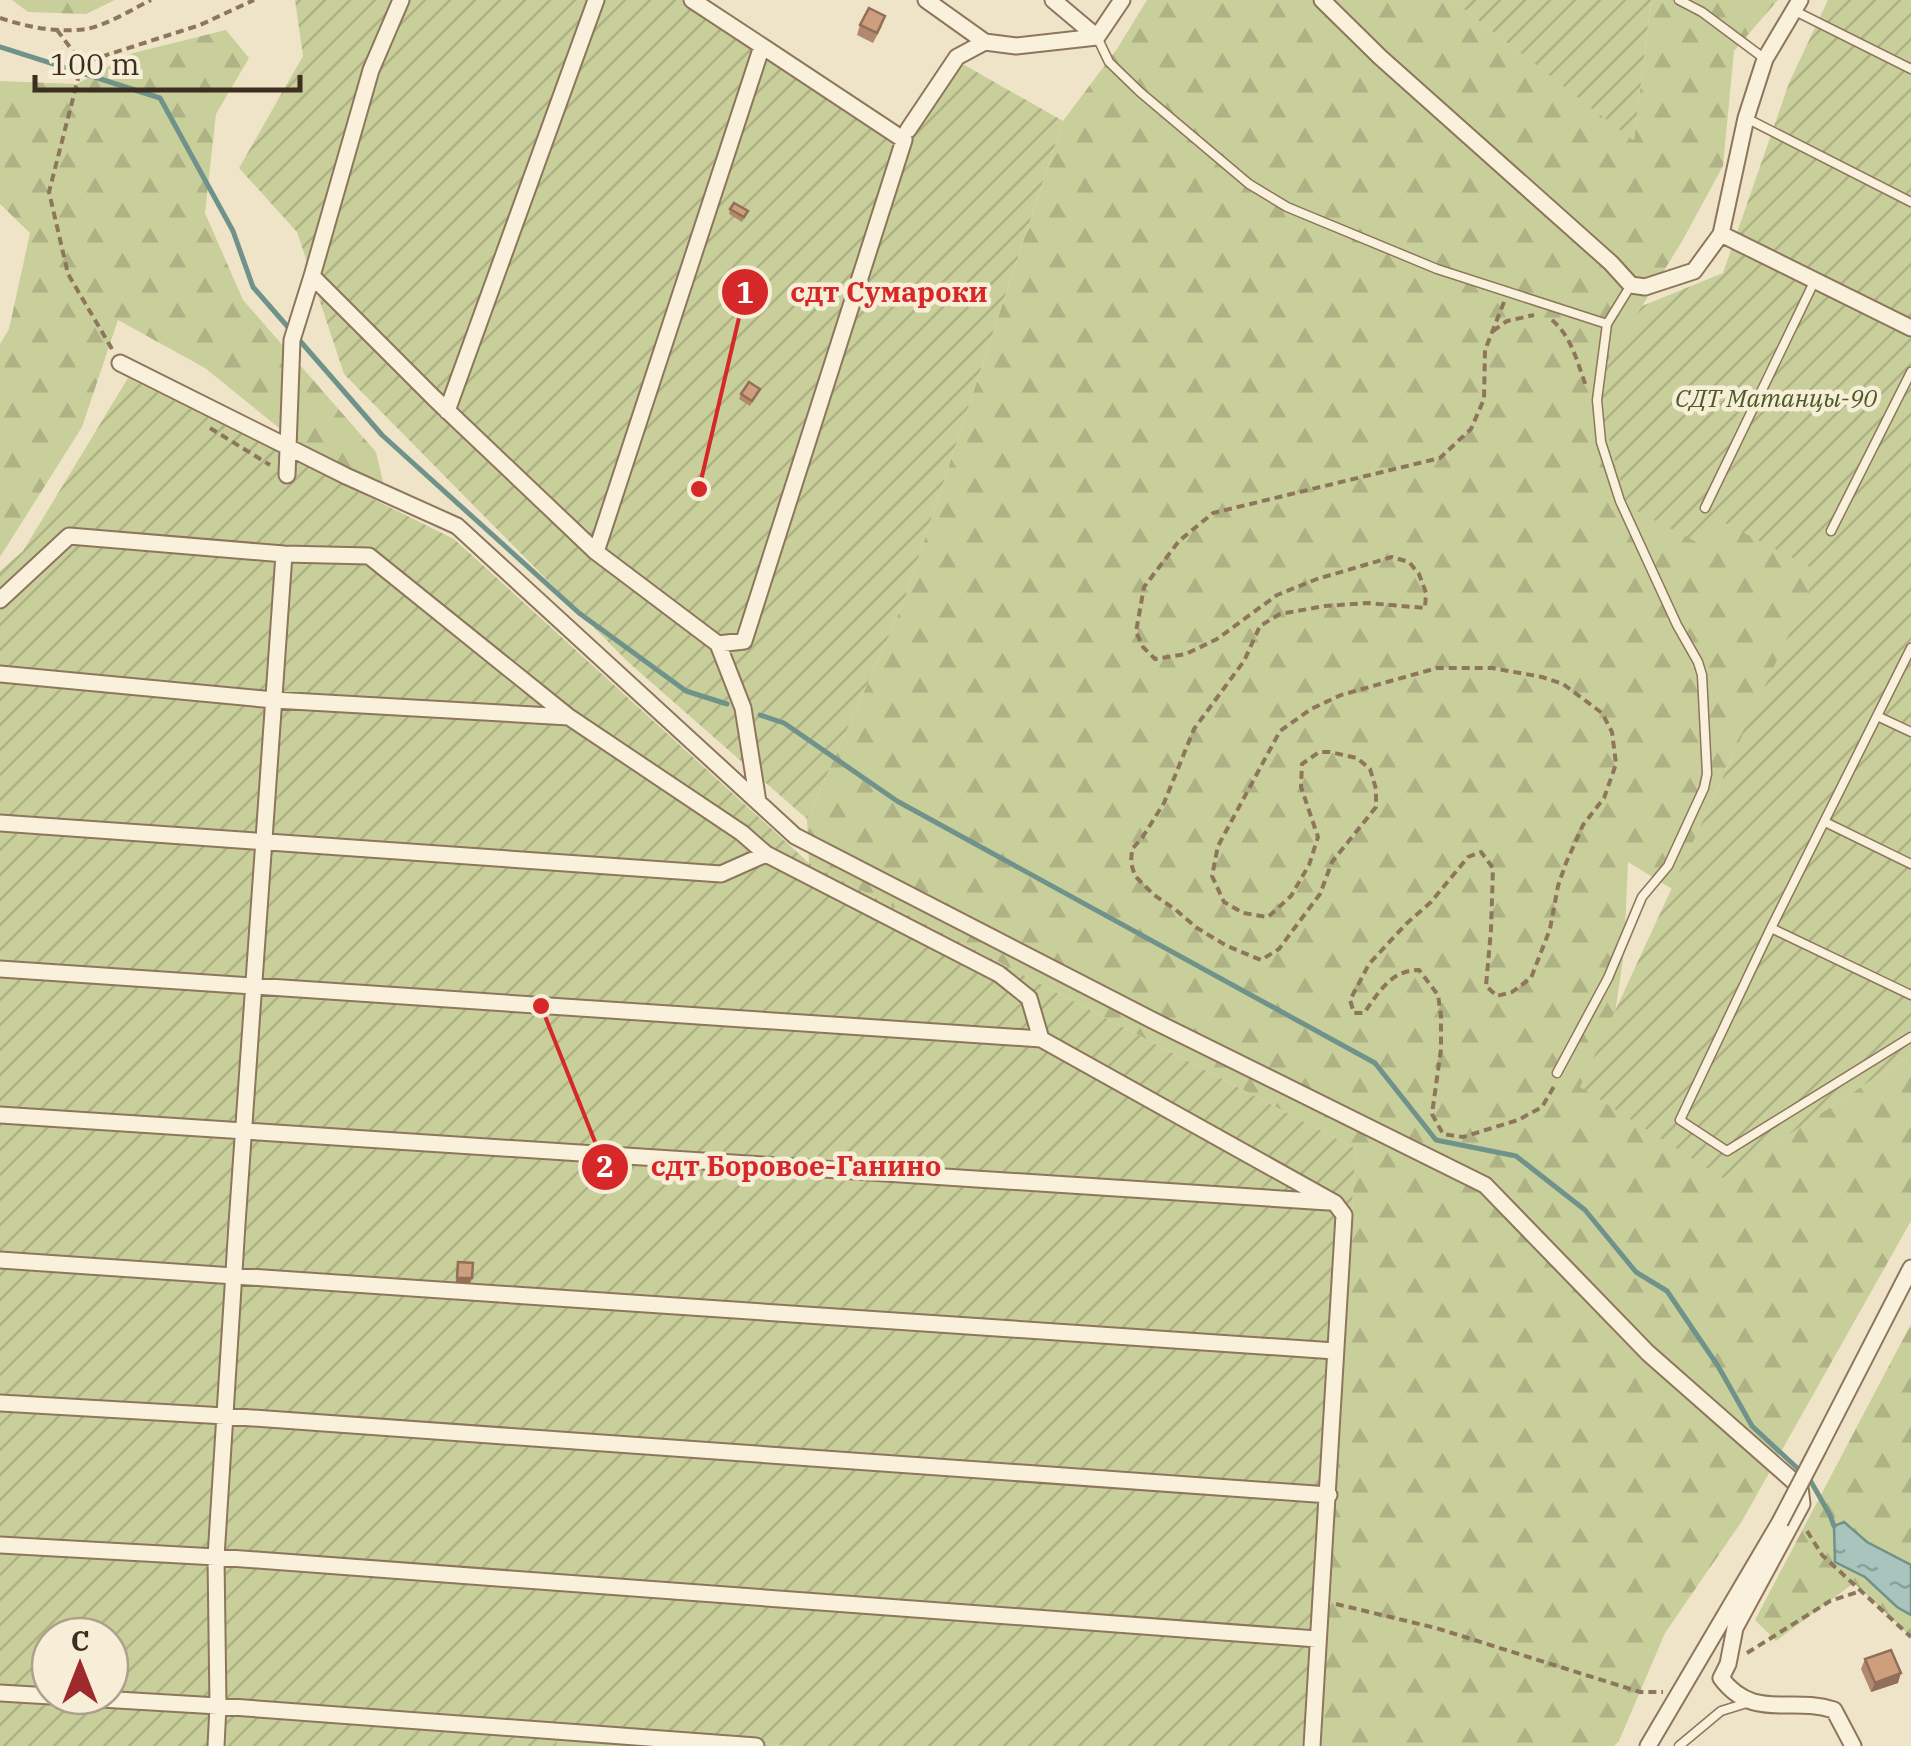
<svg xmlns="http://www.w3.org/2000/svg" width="1911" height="1746" viewBox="0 0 1911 1746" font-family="'IBM Plex Serif',serif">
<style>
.forest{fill:url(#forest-firs)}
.garden{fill:url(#garden-furrows);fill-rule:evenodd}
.water{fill:url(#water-ripples);stroke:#6f938a;stroke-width:2.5}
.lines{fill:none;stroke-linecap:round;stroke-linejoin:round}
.stream{stroke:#6f938a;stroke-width:5}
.lane-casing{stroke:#8d765c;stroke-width:11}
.street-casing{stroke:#8d765c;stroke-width:19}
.path{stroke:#8d765c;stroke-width:4;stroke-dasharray:8 5;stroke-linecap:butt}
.lane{stroke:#faf1dc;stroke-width:8}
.street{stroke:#faf1dc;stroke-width:15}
.street-bridge-casing{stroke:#8d765c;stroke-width:19;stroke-linecap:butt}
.street-bridge{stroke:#faf1dc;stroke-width:15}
.wall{fill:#b2896c}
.shaded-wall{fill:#916f58}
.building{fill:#cf9f7d;stroke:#916f58;stroke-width:2.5}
.labels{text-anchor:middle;stroke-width:9;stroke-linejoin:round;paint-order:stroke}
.park-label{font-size:25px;font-style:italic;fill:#4d5a26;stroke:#f7eed8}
.leader{fill:none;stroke:#d62828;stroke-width:4}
.callout-dot{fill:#d62828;stroke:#f7eed8;stroke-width:4}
.mark-label{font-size:30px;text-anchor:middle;font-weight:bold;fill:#fff}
.callout-label{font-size:28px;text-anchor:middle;font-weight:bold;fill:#d62828;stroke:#f7eed8;stroke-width:9;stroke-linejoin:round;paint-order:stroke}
</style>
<defs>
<pattern id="forest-firs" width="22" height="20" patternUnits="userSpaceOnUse" patternTransform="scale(2.5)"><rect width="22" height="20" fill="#c9cf9b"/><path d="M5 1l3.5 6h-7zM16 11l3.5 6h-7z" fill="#aeb285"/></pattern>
<pattern id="garden-furrows" width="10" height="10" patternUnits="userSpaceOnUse" patternTransform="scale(2.5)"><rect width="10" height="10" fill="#c9cf9b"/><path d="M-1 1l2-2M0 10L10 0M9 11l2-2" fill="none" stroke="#aeb285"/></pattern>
<pattern id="water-ripples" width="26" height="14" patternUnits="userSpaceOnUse" patternTransform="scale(2.5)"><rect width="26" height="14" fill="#a9c4bc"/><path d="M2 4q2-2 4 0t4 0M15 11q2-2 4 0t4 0" fill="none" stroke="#8ba098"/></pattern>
</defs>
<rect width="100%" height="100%" fill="#f0e4c8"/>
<!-- forest -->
<path class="forest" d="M12,0H115L86,14L28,12Z
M1147,0H1452L1634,140L1651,0H1778L1734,51L1723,166L1681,243L1594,384L1720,521L1851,551L1732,757L1672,889L1628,862L1624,952L1615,1014L1724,1177L1911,1054V1221L1742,1521L1665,1633L1619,1741L1614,1746H1315L1356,1149L809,863L807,819L903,604L1063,121L1117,49Z
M226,30L249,58L216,114L205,213L243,300L376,452L383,482L305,449L205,368L118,320L82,427L0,557V344L9,329L30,233L0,204V81L77,84L133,53Z
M1911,1324V1637L1854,1583L1776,1641L1755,1620Z
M562,1725L793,1746H556Z"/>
<!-- garden -->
<path class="garden" d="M295,0H692L904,139L961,63L1063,121L903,604L807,819L627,661L344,374L297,232L239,168L303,56Z
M1452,0H1651L1634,141Z
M1828,0H1911V1054L1723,1178L1580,1087L1818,571L1721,521L1702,545L1627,506L1594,383L1642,306L1723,273L1789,83Z
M128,378L454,539L809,863L1356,1149L1315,1746H793L563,1725L556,1746H0V571L23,551ZM50,1636H110V1696H50Z"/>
<!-- water -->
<path class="water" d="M1844,1522L1867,1542L1911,1565V1615L1897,1607L1865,1577L1835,1562L1834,1526Z"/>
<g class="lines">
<!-- stream -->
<path class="stream" d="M0,47L160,98L233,231L253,287L382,435L579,613L686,691L727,704
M760,715L784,723L897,801L1375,1063L1436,1140L1516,1156L1585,1210L1636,1272L1667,1291L1718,1366L1752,1426L1810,1480L1830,1515L1834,1526"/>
<!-- lane casing -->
<g class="lane-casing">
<path id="lane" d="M1679,0L1702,12L1765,59
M1793,10L1911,69
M1097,37L1109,62L1140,92L1249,184L1287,207L1437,269L1607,324
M1746,118L1911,202
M1705,508L1815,280
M1831,531L1911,372
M1911,648L1771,928L1680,1120L1727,1151L1911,1037
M1877,716L1911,732
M1825,822L1911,864
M1771,928L1911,995
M1557,1073L1608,978L1642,897L1668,866L1704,788L1707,774L1702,675L1698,662L1677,625L1620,501L1601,442L1597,400L1607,324L1631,285
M1679,1746L1721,1711L1750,1702"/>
</g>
<!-- street casing -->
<g class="street-casing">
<path id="street" d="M926,0L985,42
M1053,0L1097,37
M1322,0L1380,57L1611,263L1631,285L1645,287L1694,271L1721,234L1746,118L1765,59L1800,0
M908,130L957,57L985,42L1016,46L1097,37L1122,0
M1721,234L1911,328
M312,276L371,70L401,0
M120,363L346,476L457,526L795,836L1152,1020L1485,1185L1648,1353L1800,1487L1802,1504L1735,1628L1728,1664L1721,1678C1753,1721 1791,1696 1834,1710L1853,1746
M447,411L596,0
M287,475L292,340L312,276L434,398L596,552L718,644L743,708L758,802
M596,552L762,46L692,0
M0,600L69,536L284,554L369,556L569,717L742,833L766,854L999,974L1029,998L1041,1039
M718,644L744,641L904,140L762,46
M0,674L274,700L569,717
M0,823L721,874L766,854
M0,969L1041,1039L1335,1203L1344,1215L1312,1746
M0,1115L1328,1202
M0,1260L1335,1351
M0,1403L225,1416L1329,1495
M1818,1449L1911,1268
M0,1545L216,1557L1317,1639
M0,1693L218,1706L756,1746
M216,1746L218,1706L216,1557L237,1224L284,554
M1648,1746L1780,1522"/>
</g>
<!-- path -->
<path class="path" d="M0,18C27,27 57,33 86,29C105,26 133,9 151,0
M57,30L81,62
M1504,302L1485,350L1484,399L1471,429L1440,458L1213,513L1179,541L1144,587L1136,632L1143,647L1155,659L1186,654L1217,639L1277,595L1317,579L1392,557L1409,562L1419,574L1426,593L1425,608L1368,603L1325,606L1280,614L1260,626L1244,661L1194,729L1164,803L1142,838L1132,849L1131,863L1135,876L1154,895L1176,910L1197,928L1227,946L1261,960L1279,949L1290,934L1320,894L1332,862L1376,807V789L1370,769L1357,758L1330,752H1319L1302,764L1301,787L1318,837L1309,865L1291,896L1268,917L1243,913L1224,902L1212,876L1218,846L1280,731L1311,709L1341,695L1437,668H1492L1542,677L1563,684L1602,713L1612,732L1616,764L1604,798L1583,825L1566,863L1558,886L1550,929L1531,978L1512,992L1497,996L1486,986L1491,930L1493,868L1481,852L1468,857L1431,902L1406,924L1369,964L1350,1000L1354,1013H1364C1379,992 1391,970 1419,970L1438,995L1441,1016V1049L1432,1114L1443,1134L1463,1137L1518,1120L1542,1107L1556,1083
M1552,320C1572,337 1577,362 1586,386
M1493,331L1507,321L1534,315
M112,349L68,274L49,192L82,63L200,25L254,0
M210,428L270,465
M1807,1531L1822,1555L1911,1637
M1336,1604L1436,1628L1640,1692H1663
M1747,1653L1830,1601L1861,1591"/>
<!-- lane -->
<use href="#lane" class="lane"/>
<!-- street -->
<use href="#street" class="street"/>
<!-- street-bridge casing -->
<g class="street-bridge-casing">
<path id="street-bridge" d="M1780,1522L1818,1449"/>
</g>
<!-- street-bridge -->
<use href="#street-bridge" class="street-bridge"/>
</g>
<!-- wall -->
<path class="wall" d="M860,25L882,26L873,43L857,35Z
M730,209L748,211L742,222L729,214Z
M760,389L750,406L739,399L741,394Z
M1865,1659L1898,1683L1871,1692L1861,1669Z"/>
<!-- shaded-wall -->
<path class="shaded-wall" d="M457,1278H472L470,1283H455Z
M1901,1673L1898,1683L1871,1692L1875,1683Z"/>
<!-- building -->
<path class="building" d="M869,8L885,16L877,33L860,25Z
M734,203L748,211L744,217L730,209Z
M749,382L760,389L752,401L741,394Z
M458,1262L473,1263L472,1278H457Z
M1891,1650L1901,1673L1875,1683L1865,1659Z"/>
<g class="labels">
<!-- park labels -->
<g class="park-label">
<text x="1776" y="407">СДТ Матанцы-90</text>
</g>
</g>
<!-- callouts -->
<path class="leader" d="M699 489L745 292M541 1006L605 1167"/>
<g class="callout-dot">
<circle cx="699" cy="489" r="10"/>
<circle cx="541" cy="1006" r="10"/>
<circle cx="745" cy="292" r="25"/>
<circle cx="605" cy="1167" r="25"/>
</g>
<g class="mark-label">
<text x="745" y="303">1</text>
<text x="605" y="1177">2</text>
</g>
<g class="callout-label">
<text x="889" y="302">сдт Сумароки</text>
<text x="796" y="1176">сдт Боровое-Ганино</text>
</g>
<!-- north arrow -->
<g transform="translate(80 1666)"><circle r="48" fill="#f7eed8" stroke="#ada18e" stroke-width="2.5"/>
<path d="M0-8L18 38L0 25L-18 38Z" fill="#9e2a2b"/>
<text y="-15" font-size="28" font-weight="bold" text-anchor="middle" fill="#3d2e20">С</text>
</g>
<!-- scale -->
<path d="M35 75v15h265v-15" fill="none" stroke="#3d2e20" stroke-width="5"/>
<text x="50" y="75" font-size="30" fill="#3d2e20" stroke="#f7eed8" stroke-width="8" paint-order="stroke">100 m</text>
</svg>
